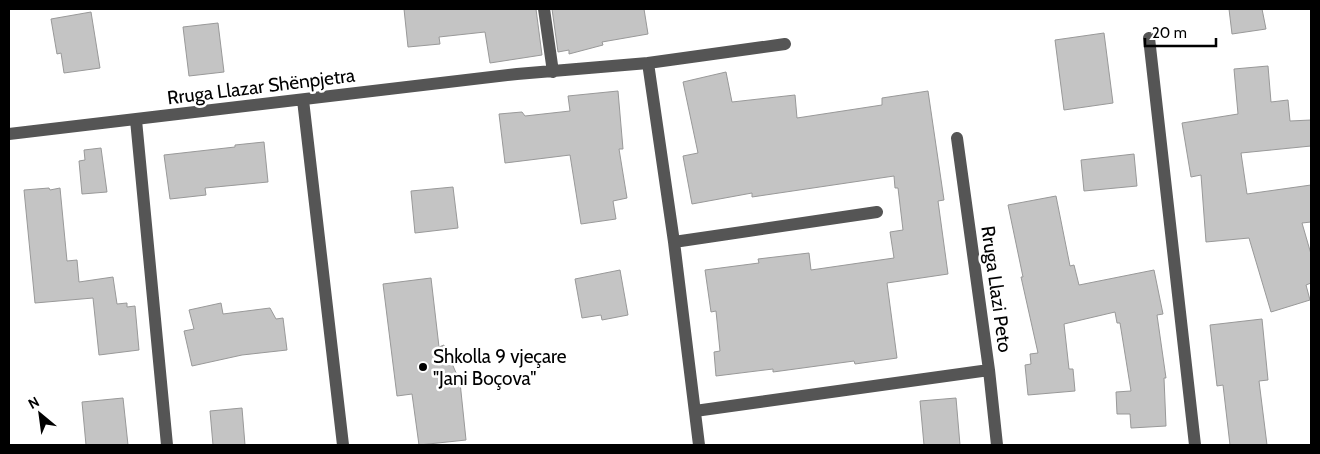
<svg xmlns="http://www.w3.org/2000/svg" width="1320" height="454" viewBox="0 0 1320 454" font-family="Cabin,sans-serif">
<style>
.building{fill:#c4c4c4;stroke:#999}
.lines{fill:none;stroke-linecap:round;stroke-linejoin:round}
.minor{stroke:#555;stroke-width:12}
.poi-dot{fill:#000;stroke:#fff;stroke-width:2}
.labels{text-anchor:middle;stroke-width:5;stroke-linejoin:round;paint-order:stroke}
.street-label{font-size:19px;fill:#000;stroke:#fff}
.poi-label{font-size:19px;fill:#000;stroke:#fff;text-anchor:start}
</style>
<rect width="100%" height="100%" fill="#fff"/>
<!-- building -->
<path class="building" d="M404,9H536L542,55L490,63L485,32L439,37L440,44L408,47Z
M552,9H644L648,34L602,42L603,45L569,54V50L558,52Z
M1229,9H1262L1266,29L1232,34Z
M91,12L100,68L64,73L61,53L57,54L51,19Z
M218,23L224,72L189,76L183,27Z
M1104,33L1113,103L1064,110L1055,40Z
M1268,66L1271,102L1288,100L1290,121L1311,120V146L1241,153L1247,194L1311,185V222L1302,223L1311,254V283L1306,285L1310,300L1271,312L1249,238L1206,242L1201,175L1191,177L1182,123L1238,114L1234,69Z
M726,72L732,102L795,95L797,118L882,105V98L928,91L944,200L938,201L948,274L887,283L897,358L855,364L854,361L773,372V369L716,376L714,352L720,351L716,311L711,312L705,270L759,263L758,259L809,253L811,270L894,258L890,232L903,230L898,188H895L894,176L752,197V193L692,204L683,156L698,153L683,82Z
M618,91L623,149H619L627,198L613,201L616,219L581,224L570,155L505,163L499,114L522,112L525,116L570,111L568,96Z
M264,142L268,182L205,188L206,195L170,199L164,155L235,147V145Z
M101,148L107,192L82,194L79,161L85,160L84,150Z
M1134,154L1137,186L1084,191L1081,160Z
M453,187L458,228L415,233L411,191Z
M49,188L50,190L60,188L67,261L77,260L79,282L113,277L117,304L127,303V307L135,306L139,350L99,355L93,298L35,303L24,190Z
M1056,196L1070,266L1074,265L1079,285L1154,270L1163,314L1157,315L1166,378H1164L1166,426L1131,428L1130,414H1117L1116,392L1131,391L1120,323H1117L1115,312L1064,324L1069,369H1073L1075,391L1028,395L1025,365L1031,364L1030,354L1038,353L1021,277H1023L1008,205Z
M620,270L628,315L602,320L601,315L582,318L575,279Z
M431,278L439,347L444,345L460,382L466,440L419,445L412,394L397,396L383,284Z
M221,303L223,314L270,308L276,319L283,318L287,350L242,355L192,366L184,331L194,329L189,310Z
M1262,319L1268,380L1259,381L1267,445H1230L1223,385L1217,386L1210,325Z
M123,398L128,445H86L82,402Z
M956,398L960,445H924L920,401Z
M242,408L245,445H213L210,411Z"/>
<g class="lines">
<!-- minor -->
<path class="minor" d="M544,9L553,72
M1149,38L1195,445
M648,63L674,242L699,445
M303,100L343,445
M136,120L167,445
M9,134L517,74L648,63L785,44
M957,138L989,370L997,445
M674,242L877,212
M695,411L989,370"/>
</g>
<!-- markers -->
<circle class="poi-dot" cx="423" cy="367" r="5"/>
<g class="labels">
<!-- street labels -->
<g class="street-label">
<text transform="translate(261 86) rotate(-7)" y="7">Rruga Llazar Shënpjetra</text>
<text transform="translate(997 289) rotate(82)" y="7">Rruga Llazi Peto</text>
</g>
<!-- poi labels -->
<g class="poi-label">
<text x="433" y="363">Shkolla 9 vjeçare<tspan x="433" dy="22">"Jani Boçova"</tspan></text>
</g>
</g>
<!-- border -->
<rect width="1320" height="454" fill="none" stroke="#000000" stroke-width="20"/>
<!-- north arrow -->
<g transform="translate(40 414) rotate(331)" stroke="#ffffff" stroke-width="4" paint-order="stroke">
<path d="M0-4L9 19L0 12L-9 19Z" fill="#000000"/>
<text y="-8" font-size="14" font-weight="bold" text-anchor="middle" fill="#000000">N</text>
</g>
<!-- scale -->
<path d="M1145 38v8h71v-8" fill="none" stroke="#000000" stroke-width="2.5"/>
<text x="1152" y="38" font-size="15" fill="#000000" stroke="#ffffff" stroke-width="4" paint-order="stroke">20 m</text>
</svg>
